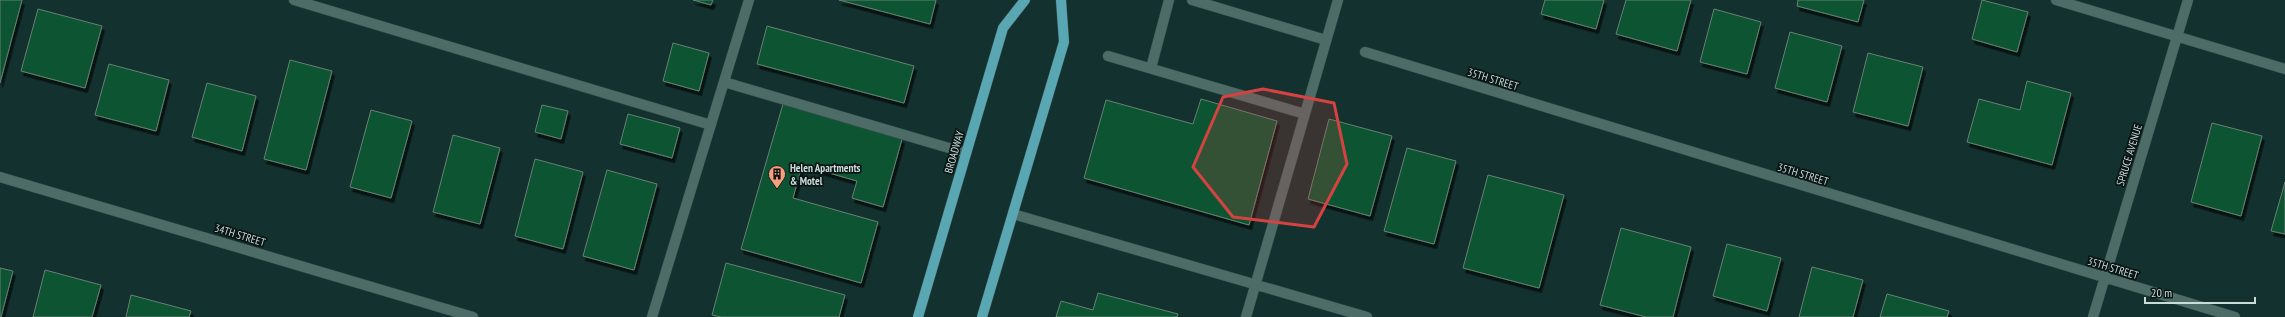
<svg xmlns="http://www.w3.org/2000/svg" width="2285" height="317" viewBox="0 0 2285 317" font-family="'PT Sans Narrow',sans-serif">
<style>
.building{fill:#085432;stroke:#688172;filter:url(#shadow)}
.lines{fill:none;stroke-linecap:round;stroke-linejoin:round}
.minor-casing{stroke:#354b48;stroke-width:11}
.major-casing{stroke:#354b48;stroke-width:11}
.minor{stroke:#4d6c68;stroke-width:10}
.major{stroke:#5aa7b4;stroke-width:10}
.marked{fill:#d44342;fill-opacity:0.2;stroke:#d44342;stroke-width:3;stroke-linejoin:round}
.labels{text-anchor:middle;stroke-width:3.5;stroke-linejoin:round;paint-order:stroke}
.street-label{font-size:11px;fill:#cadbd8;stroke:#0a1615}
.poi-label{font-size:11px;font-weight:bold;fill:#cadbd8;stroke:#0a1615;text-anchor:start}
</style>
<defs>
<filter id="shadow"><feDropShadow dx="2.5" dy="4.5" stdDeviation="0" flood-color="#0009"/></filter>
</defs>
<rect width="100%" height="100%" fill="#13312e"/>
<!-- building -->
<path class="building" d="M0,0H22L0,83Z
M693,0H713L711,5Z
M839,0H936L930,24Z
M1545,0H1604L1596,29L1541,14Z
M1626,0H1691L1677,51L1616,34Z
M1798,0H1864L1858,22L1797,6Z
M1982,0L2028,12L2017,52L1972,39Z
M38,9L102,26L85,88L21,71Z
M1714,9L1761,22L1747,74L1700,62Z
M767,26L914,66L904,103L757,64Z
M1790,32L1842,46L1827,102L1775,88Z
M673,43L709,53L699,91L663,81Z
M1868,53L1923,67L1908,126L1853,112Z
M290,60L332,71L306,170L264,159Z
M109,64L169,80L156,131L95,115Z
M2027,81L2071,93L2052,165L1967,142L1979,99L2020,110Z
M207,83L256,96L242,151L192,137Z
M1201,99L1277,121L1249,225L1084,178L1106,100L1193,124Z
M783,104L902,139L883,207L852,198L857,181L802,165L793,198L878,222L861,283L741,249Z
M542,105L568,111L561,139L535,132Z
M371,110L412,121L391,198L350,187Z
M628,114L680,128L672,158L620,144Z
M1329,119L1392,136L1370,216L1308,199Z
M2212,123L2262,136L2241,216L2191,202Z
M453,135L500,148L480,224L433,212Z
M1407,148L1456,161L1434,244L1384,231Z
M535,159L583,172L563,249L515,236Z
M607,170L657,184L634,270L583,256Z
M1488,175L1564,195L1539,288L1463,268Z
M2285,182V234L2271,231Z
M1621,228L1691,247L1673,317H1646L1600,305Z
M1727,244L1781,258L1767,311L1713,296Z
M726,263L845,295L839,317H721L712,315Z
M1812,267L1863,280L1853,317H1799Z
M0,268L13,271L1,317H0Z
M45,270L101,285L92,317H33Z
M1098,293L1178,314L1177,317H1056L1061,301L1093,310Z
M1887,294L1949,311L1947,317H1880Z
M131,295L191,311L189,317H126Z"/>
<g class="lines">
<!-- minor casing -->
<g class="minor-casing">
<path id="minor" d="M294,0L711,125
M1192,0L1326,40
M2056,0L2285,69
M1365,52L2235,317
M1108,56L1305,114
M1151,68L1169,0
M724,82L966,153
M0,177L473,317
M1013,214L1367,317
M652,317L749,0
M1246,317L1338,0
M2093,317L2188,0"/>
</g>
<!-- major casing -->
<g class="major-casing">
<path id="major" d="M918,317L1003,28L1025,0
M982,317L1064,42L1061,0"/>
</g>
<!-- minor -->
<use href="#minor" class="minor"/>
<!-- major -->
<use href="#major" class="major"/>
</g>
<!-- marked area -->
<path class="marked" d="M1263,89L1334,103L1347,164L1314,227L1233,217L1193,167L1223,97Z"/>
<!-- icons -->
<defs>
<g id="building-pin" transform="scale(0.9)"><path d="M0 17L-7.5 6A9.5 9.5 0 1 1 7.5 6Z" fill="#f2a07f" stroke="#0a1615"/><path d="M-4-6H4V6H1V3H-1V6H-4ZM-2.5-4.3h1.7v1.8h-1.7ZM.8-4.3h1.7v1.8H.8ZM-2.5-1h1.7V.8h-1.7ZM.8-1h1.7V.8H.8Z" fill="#111"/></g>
</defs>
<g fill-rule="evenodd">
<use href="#building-pin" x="777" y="174"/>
</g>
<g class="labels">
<!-- street labels -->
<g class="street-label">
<text transform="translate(1493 79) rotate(17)" y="4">35TH STREET</text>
<text transform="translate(954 152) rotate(-74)" y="4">BROADWAY</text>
<text transform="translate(2129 155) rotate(-73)" y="4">SPRUCE AVENUE</text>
<text transform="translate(1803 174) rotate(17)" y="4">35TH STREET</text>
<text transform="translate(240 235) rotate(17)" y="4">34TH STREET</text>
<text transform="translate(2113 268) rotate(17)" y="4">35TH STREET</text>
</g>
<!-- poi labels -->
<g class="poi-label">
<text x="790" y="172">Helen Apartments<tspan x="790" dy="13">&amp; Motel</tspan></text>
</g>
</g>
<!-- scale -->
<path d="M2145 297v6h110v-6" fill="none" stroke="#cadbd8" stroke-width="2"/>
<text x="2151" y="297" font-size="12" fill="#cadbd8" stroke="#0a1615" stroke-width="3" paint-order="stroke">20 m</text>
</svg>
